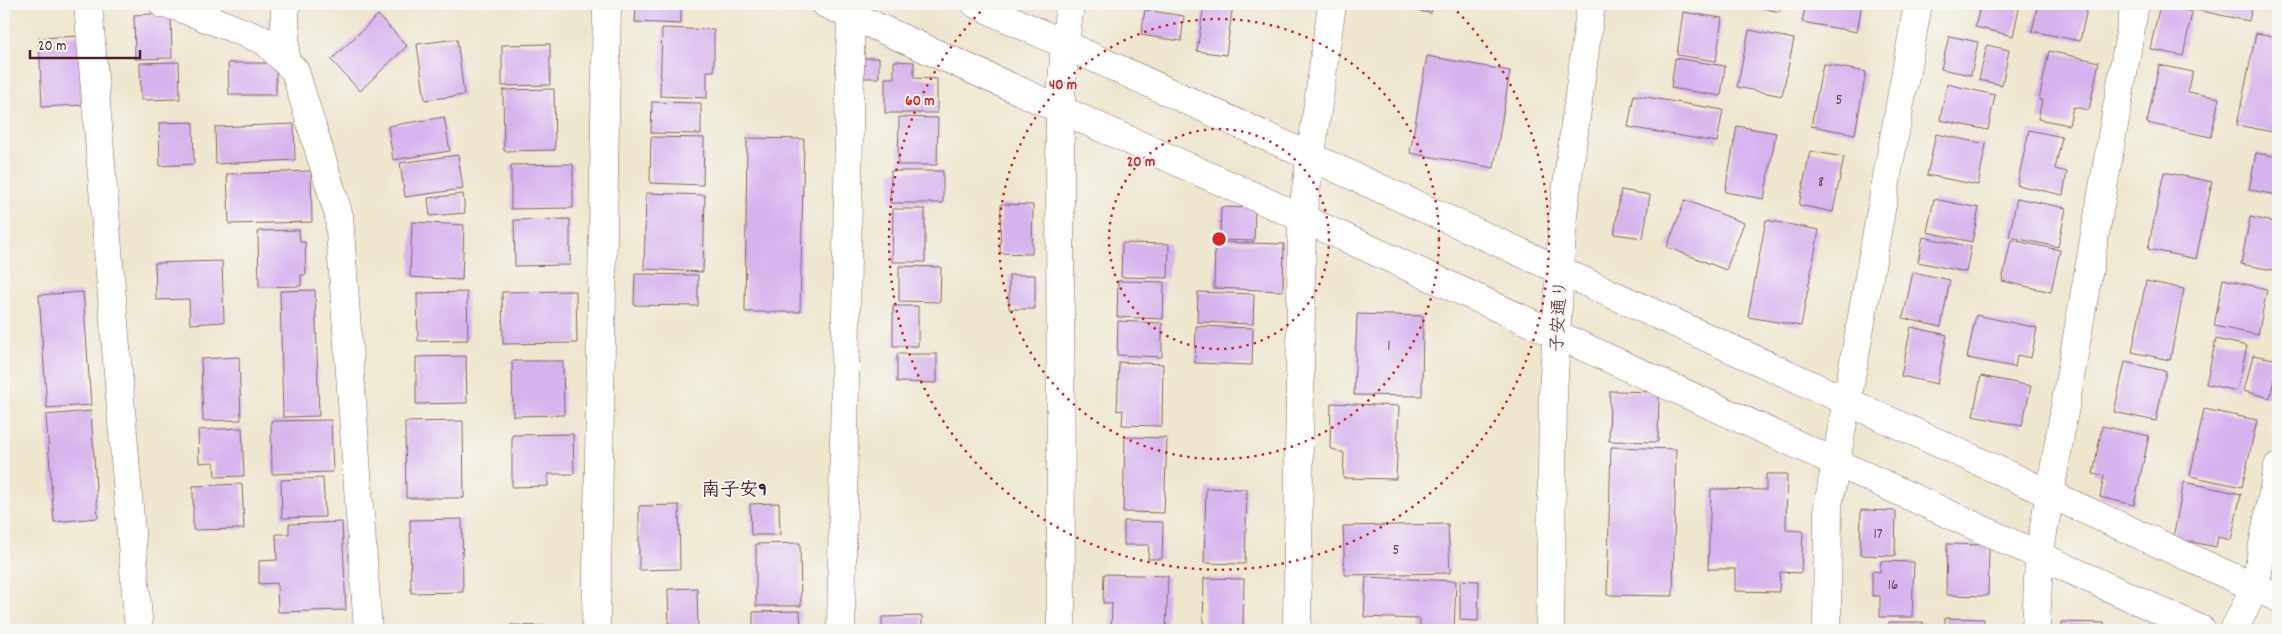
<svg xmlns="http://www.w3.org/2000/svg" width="2282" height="634" viewBox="0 0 2282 634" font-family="Dekko,'Klee One',sans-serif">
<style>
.building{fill:#d6b4ee}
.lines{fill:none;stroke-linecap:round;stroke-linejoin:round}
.minor-casing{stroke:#836564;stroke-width:29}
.tertiary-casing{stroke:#836564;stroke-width:29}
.minor{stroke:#fff;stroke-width:28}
.tertiary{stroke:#fff;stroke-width:28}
.ring{fill:none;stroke:#d62828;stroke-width:2.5;stroke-dasharray:2.5 5}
.labels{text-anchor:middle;stroke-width:4;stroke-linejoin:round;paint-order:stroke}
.number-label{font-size:15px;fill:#6d445c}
.street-label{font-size:18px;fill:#4a1f2b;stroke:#f6f6f2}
.neighbourhood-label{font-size:19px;font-weight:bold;fill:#4a1f2b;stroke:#f6f6f2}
.centre{fill:#d62828;stroke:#f6f6f2;stroke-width:2.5}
.ring-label{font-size:15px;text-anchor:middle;font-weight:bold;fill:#d62828;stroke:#f6f6f2;stroke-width:4;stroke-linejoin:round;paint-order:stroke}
</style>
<rect width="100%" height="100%" fill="#f6f6f2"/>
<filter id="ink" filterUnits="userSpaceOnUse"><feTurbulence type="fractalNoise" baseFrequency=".02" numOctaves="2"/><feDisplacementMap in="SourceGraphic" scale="10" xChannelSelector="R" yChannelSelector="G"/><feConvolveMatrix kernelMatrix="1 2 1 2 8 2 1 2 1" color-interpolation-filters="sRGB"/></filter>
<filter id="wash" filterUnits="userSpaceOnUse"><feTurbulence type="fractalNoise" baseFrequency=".0096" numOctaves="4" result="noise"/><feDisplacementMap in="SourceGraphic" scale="20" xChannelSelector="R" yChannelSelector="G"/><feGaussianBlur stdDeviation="1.12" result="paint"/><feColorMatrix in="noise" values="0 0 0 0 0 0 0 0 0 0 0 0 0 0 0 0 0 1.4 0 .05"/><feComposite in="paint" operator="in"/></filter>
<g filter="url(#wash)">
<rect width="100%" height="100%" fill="#eee6cd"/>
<g id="blocks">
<!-- building -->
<path class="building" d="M250,4H272V8Z
M636,4H681V24L635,22Z
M1149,4H1168L1167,8Z
M1204,4H1233L1226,55L1197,51Z
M1388,4H1432L1431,13L1388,6Z
M1746,4H1781L1779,12Z
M1806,4H1862L1857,32L1802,22Z
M1967,4H2020L2013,36L1975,27L1980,7Z
M2038,4H2088L2080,41L2032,31Z
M2194,4H2253L2249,21L2192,9Z
M2160,5L2192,12L2183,56L2150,49Z
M1145,10L1184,16L1181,41L1141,35Z
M1683,12L1722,18L1716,61L1677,55Z
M171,13L172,58L135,59L134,15Z
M378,15L407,46L360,91L331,60Z
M662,28L714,30V71H707V98L660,96Z
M1749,30L1794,39L1782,96L1737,87Z
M2256,33L2278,37V133L2237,125Z
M80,36L83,105L42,107L39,38Z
M1949,36L1978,42L1971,75L1941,69Z
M457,39L464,95L425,100L417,44Z
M550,44V85L502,86V45Z
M1987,45L2009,50L2002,85L1979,80Z
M2049,51L2099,62L2089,110L2073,107L2069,125L2038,119L2042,100H2039Z
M1427,56L1510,71L1494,168L1410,153Z
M863,58H879V78H863Z
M1675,58L1725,66L1721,96L1671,88Z
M894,61L914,62V78L937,79V113H885V78H894Z
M179,62L180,99L141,100L140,63Z
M228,63H276V95H229Z
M1823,64L1866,72L1855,134L1811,126Z
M2159,65L2193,72L2188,92L2219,98L2211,137L2147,123Z
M1947,84L1995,95L1988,130L1940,120Z
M554,89L555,150L504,151L503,90Z
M1634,95L1723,110L1717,142L1628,127Z
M4,97L9,121L4,122Z
M652,102L701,103V134L651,133Z
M444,117L450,151L393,160L388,126Z
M899,117L938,118L937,165H898Z
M193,122L194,164L160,166L159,123Z
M294,124L295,160L216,164L215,127Z
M1737,126L1776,133L1764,199L1725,192Z
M2029,130L2062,137L2055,169L2067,172L2063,195L2017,185Z
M1936,134L1986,144L1978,185L1927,175Z
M651,137L704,138L703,185L650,183Z
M747,138L804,139L800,312H745Z
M1810,151L1844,157L1833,212L1799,205Z
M2256,153L2278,157V195L2249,190Z
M458,155L463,189L405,197L400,163Z
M573,164V208L511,209V165Z
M311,171L312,222L229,224L227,174Z
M891,171H943V203H890Z
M2164,172L2212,182L2196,259L2148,249Z
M1621,190L1650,195L1643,238L1614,234Z
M646,193L705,195L703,272L644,269Z
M463,194L465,213L430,216L428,198Z
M2017,198L2066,208L2058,247L2009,237Z
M1934,199L1979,208L1972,242L1927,232Z
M1685,200L1744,223L1726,270L1667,247Z
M1001,204L1033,205L1032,254L1000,253Z
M1221,207L1255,208L1254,241L1220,240Z
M893,209H925V262H892Z
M2250,217L2278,223V271L2241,264Z
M570,219V265L515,266L514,220Z
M1766,220L1819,230L1801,326L1748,317Z
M412,222L464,225L462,280L410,277Z
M299,230L300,242H305L306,275H301V286L259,287L258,231Z
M1923,237L1971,247L1966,272L1918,262Z
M2011,240L2060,250L2051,292L2002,281Z
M1215,242L1284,244L1283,291L1214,288Z
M1122,243L1169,244L1168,278L1121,277Z
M222,261L224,322L190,324L189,299L156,300L155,263Z
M899,266L941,267L940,302L899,301Z
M1913,272L1950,280L1941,327L1903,318Z
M635,274L698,275V306L634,305Z
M1009,275H1035V309H1009Z
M2223,279L2267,289L2258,335L2214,326Z
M1118,281L1164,282L1163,319L1117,317Z
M2146,281L2184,289L2170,360L2132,352Z
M315,290L319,416L283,417L280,291Z
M576,291L577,343L503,344L502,292Z
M83,292L91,405L47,408L39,295Z
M467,292L468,340L418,341L417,293Z
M1198,292L1254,294L1253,324L1197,322Z
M893,306H918V346H893Z
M1357,314L1423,316L1422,396L1354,395Z
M1976,315L2037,328L2031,358L2017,355L2015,367L1967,358Z
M1118,321L1162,323V357L1117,355Z
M1196,326L1253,328L1252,365L1195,363Z
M1911,327L1947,335L1937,384L1901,376Z
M2216,339L2247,346L2237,391L2206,384Z
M897,354H937V383L897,382Z
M2253,355L2278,360L2270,398L2244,391Z
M466,356L467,403L416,404V357Z
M239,357L241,420L203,421L201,359Z
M512,361H563L564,415L513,416Z
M1119,362L1163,364L1162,426L1122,425L1123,410L1117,411Z
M2125,362L2166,371L2156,421L2114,412Z
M1981,376L2031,386L2022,426L1973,416Z
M1610,391L1659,392L1658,442L1609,441Z
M1331,403L1399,406L1396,479L1343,478L1344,453L1330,448Z
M2204,409L2257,420L2242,487L2190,476Z
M91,411L98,518L54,522L46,415Z
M331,420L333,472L272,474L271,421Z
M463,421L464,498H406L405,422Z
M2102,426L2149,436L2134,505L2100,497L2104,476L2093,474Z
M242,428L244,476L215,477L214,462L199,463L198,430Z
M573,434L574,474H548V486L512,487V435Z
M1125,437L1167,438L1164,513L1123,512Z
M1611,447L1676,449L1673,596L1607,595Z
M1766,474H1787L1786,530L1803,531L1801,573L1780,572L1779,592L1735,591V569H1708L1711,489L1766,490Z
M323,478L325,517L282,518L281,480Z
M2184,482L2241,494L2231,540L2218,537L2216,547L2173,538Z
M242,484L244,529L193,530V486Z
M1206,488L1247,489L1245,564L1204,563Z
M6,492L10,516L4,517V493Z
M779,503L780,535H751L750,504Z
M679,505L680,569L639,570V506Z
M1861,510L1896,511L1895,556L1860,555Z
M462,519L463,592L411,593L410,520Z
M1124,521L1163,522L1162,559H1148L1149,545H1124Z
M342,522L346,610L278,612L277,583L259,584V561L277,560L276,534H289V524Z
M1448,524L1450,573L1345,575L1343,526Z
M800,543L801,606H756V544Z
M1947,544L1989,545L1988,596L1946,595Z
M1881,561L1914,562L1912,617H1880V596H1872V571L1880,572Z
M1104,574L1168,576L1166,630H1111L1112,603H1103Z
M1366,577L1456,581L1454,630H1420V619L1364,617Z
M1204,578L1244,579L1243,630H1203Z
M1460,580L1479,581L1478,621L1460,620Z
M697,588L698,630H669L668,589Z
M800,611L801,630H753V612Z
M922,616V630H882V617Z
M1945,618L1984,619V630H1945Z
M1889,622H1923V630H1889Z
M2062,622L2104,623V630H2062Z
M510,625L574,627V630H510Z
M463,627L464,630H400V628Z"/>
</g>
</g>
<g filter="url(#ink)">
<use href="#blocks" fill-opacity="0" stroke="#836564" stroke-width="1"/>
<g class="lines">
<!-- minor casing -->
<g class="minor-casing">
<path id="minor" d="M88,4L139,630
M163,4L178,7L265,41L295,71L339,216L368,630
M285,61V4
M596,630L607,4
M841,630L851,4
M1061,630L1060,110L1065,44L1070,4
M1297,630L1302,218L1332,4
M1827,630L1828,506L1918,4
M2036,630L2039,556L2135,4
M2234,630L2255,587L2278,466"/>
</g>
<!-- tertiary casing -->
<g class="tertiary-casing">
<path id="tertiary" d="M826,4L1302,218L2202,630
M976,4L2278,598
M1550,630L1553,395L1563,215L1591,4"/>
</g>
<!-- minor -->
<use href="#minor" class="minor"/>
<!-- tertiary -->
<use href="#tertiary" class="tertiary"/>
</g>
</g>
<!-- distance rings -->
<g class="ring">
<circle cx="1219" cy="239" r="110"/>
<circle cx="1219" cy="239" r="220"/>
<path d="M1452 6A330 330 0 1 1 986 6"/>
</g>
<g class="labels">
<!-- number labels -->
<g class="number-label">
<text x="1839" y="104">5</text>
<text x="1821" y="186">8</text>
<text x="1389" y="350">1</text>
<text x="1878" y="538">17</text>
<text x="1396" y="554">5</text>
<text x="1893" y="589">16</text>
</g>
<!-- street labels -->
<g class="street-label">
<text transform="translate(1558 316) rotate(-87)" y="6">子安通り</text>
</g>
<!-- neighbourhood labels -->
<g class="neighbourhood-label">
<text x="734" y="495">南子安9</text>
</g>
</g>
<circle cx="1219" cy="239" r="8" class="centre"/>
<g class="ring-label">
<text x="1063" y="89">40 m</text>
<text x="920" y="105">60 m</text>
<text x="1141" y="166">20 m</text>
</g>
<!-- margin -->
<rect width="2282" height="634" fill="none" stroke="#f6f6f2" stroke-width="20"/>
<!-- scale -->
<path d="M30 50v8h110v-8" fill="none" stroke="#4a1f2b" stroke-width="2.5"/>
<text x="38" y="50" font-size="15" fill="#4a1f2b" stroke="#f6f6f2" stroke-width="4" paint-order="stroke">20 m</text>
</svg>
